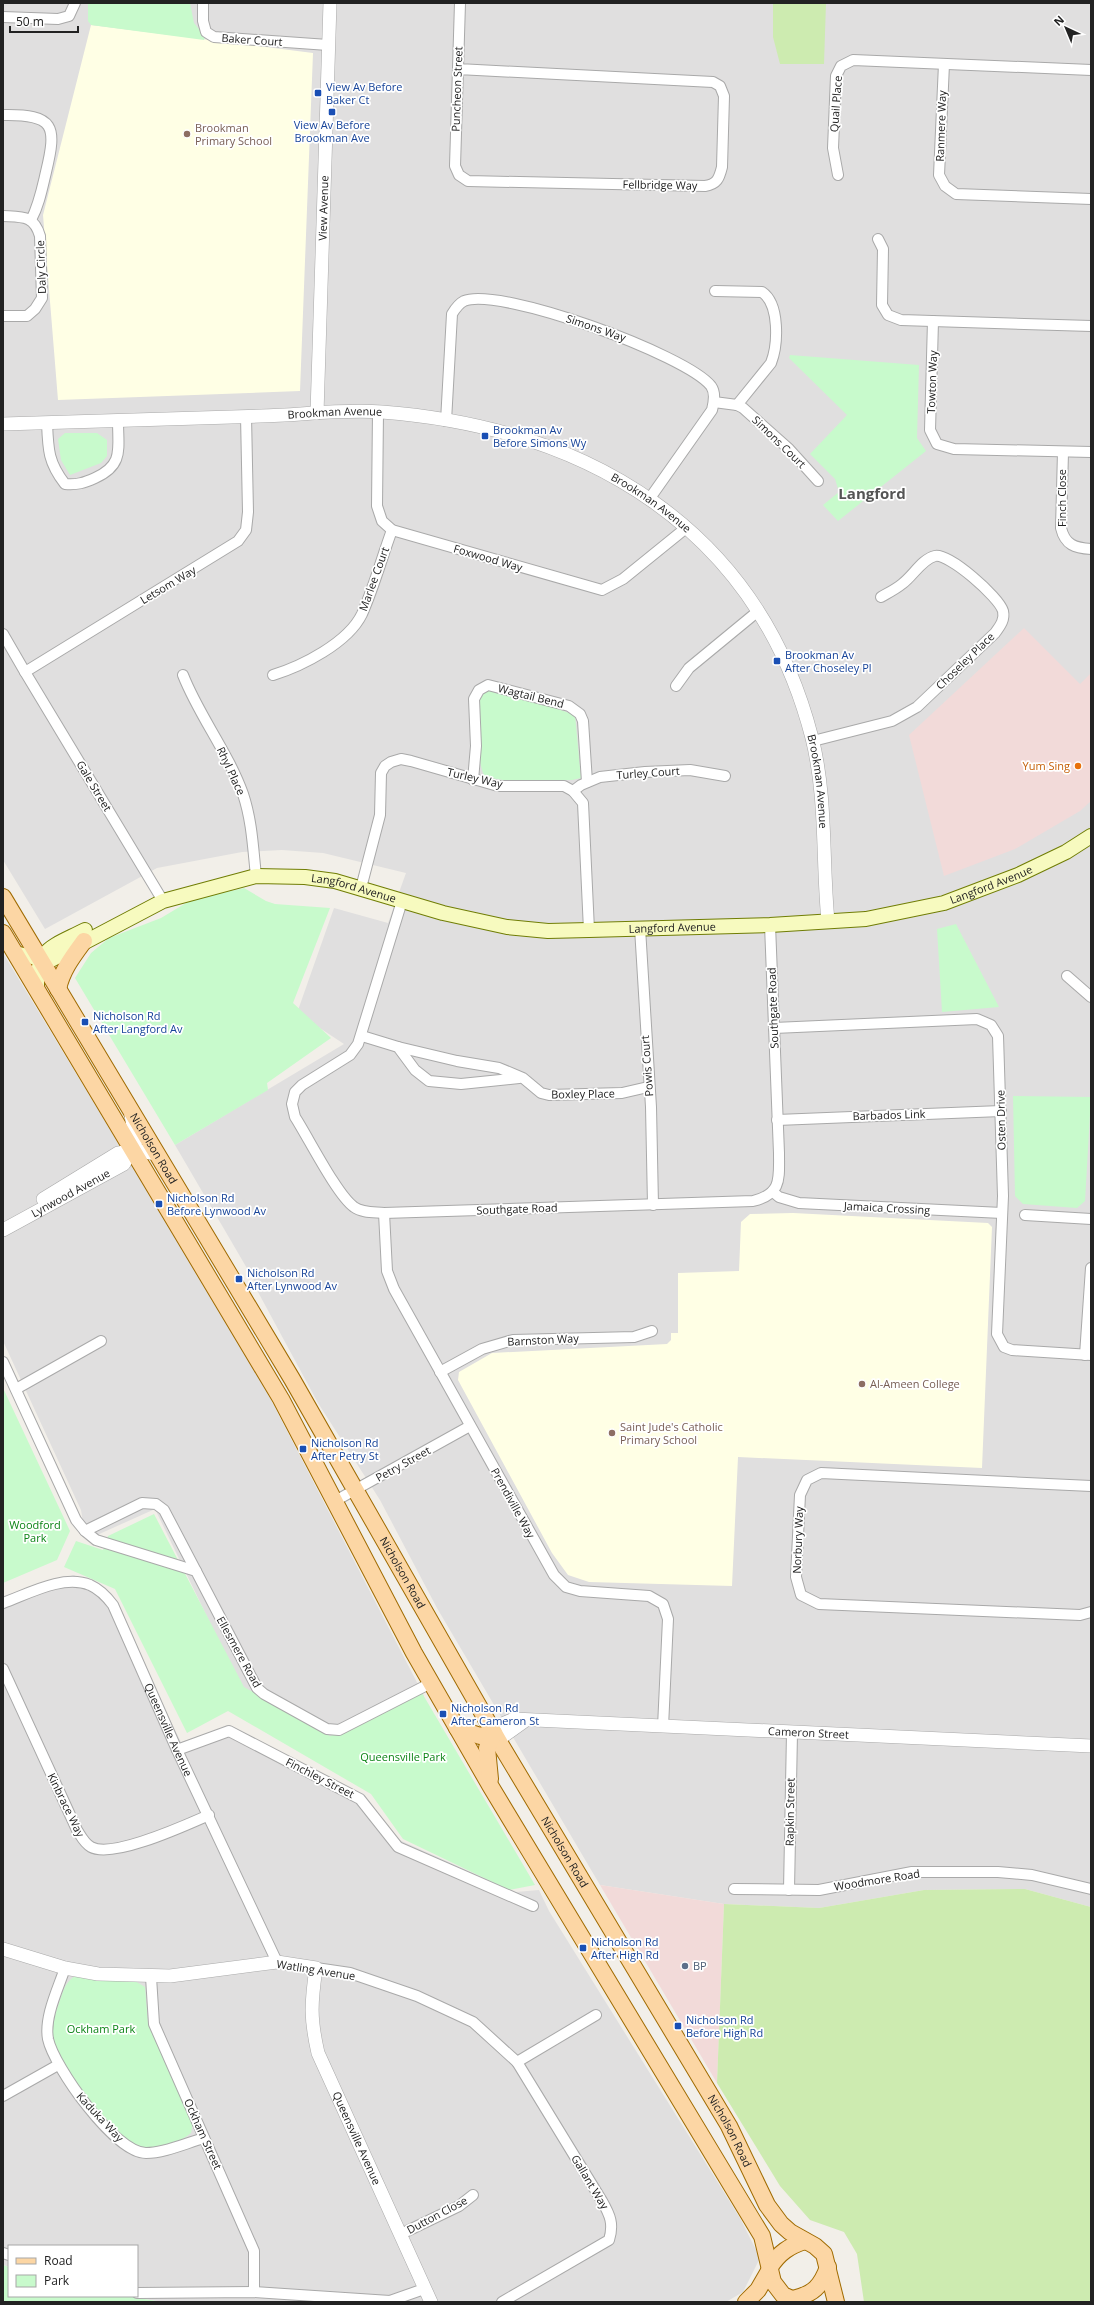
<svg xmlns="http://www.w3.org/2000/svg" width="1094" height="2305" viewBox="0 0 1094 2305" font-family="'Open Sans',sans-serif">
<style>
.residential{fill:#e0dfdf}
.commercial{fill:#f2dad9}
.education{fill:#ffffe5}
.grass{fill:#cdebb0}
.park{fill:#c8facc}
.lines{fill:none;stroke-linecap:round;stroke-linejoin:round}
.minor-casing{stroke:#a9a9a9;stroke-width:12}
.tertiary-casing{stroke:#a9a9a9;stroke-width:14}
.secondary-casing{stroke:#707d05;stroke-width:16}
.primary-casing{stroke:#a06b00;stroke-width:18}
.minor{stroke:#fff;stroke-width:10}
.tertiary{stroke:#fff;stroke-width:13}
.secondary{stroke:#f7fabf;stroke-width:14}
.primary{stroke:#fcd6a4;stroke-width:16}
.transit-dot{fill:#1a4fb4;stroke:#fff;stroke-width:1.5}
.education-dot{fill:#8d6e63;stroke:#fff;stroke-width:1.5}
.food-dot{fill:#e8710a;stroke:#fff;stroke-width:1.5}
.service-dot{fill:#5c6f8a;stroke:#fff;stroke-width:1.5}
.labels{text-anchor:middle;stroke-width:3.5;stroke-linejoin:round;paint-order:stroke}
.street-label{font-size:11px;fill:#222;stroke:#fff}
.transit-label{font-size:11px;fill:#164399;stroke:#fff;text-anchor:start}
.education-label{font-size:11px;fill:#785e54;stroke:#fff;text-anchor:start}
.food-label{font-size:11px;fill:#c56008;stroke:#fff;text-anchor:end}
.park-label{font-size:11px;fill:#0c8416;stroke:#fff}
.service-label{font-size:11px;fill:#4e5e75;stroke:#fff;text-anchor:start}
.district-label{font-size:15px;font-weight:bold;fill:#555;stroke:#fff}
</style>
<rect width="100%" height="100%" fill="#f2efe9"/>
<!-- residential -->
<path class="residential" d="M3,3H1091V1907L1025,1889L924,1890L819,1908L724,1904L600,1885L437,1608L380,1500L318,1403L258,1292L255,1282L175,1145L344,1044L297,1013L334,908L388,923L406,873L323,853L282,850L242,852L157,868L45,929L3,860Z
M3,953L254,1367L424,1696L330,1741L241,1687L155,1509L86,1540L81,1510L3,1341Z
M74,1575L107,1593L181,1742L221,1729L364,1794L397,1839L516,1892L539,1890L549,1911L740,2218L760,2258L743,2292L726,2302H163L125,2296H137V2246H9V2267L3,2265V1596Z"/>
<!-- commercial -->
<path class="commercial" d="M1024,628L1080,684L1091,673V801L1080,811L1015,849L944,876L909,735Z
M600,1885L724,1904L717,2083Z"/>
<!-- education -->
<path class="education" d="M91,25L313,53L300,391L58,400L43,215Z
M793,1213L988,1223L992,1227L982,1468L738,1457L732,1586L589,1582L568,1575L552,1553L458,1380L459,1372L492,1353L667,1344L671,1340V1333H678V1273L739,1271L741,1222L750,1214Z"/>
<!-- grass -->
<path class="grass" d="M773,3H826L824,64H780L773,37Z
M1025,1889L1091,1907V2302H864L857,2254L844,2232L810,2220L780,2186L717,2083L724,1904L819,1908L924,1890Z"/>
<!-- park -->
<path class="park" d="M88,3H190L194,23L205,37L204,40L91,25L88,21Z
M790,355L919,365L917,438L926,451L838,521L823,505L839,492L835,479L810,454L847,415L789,358Z
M65,433H97L107,440V456L101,463L70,475L61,460L58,439Z
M485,688L532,700L575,715L581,778L572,780H503L485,777C477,765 475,713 478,698C479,695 483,691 485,688Z
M244,888L266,901L275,904L330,908L293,1003L331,1038L267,1083L268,1090L175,1145L75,978L91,953L109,938L161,918L191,900Z
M956,924L999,1007L942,1012L937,929Z
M1013,1096L1091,1097L1085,1201L1077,1208L1023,1204L1015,1196Z
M3,1388L70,1531L57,1560L3,1583Z
M154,1514L244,1687L330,1736L422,1693L535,1885L509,1890L403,1839L371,1794L228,1711L187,1733L115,1589L64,1567L76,1541L103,1550L108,1536Z
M75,1976L135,1981L145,1987L148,2023L193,2123L191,2133C179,2144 146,2153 131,2143C108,2129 55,2062 53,2036C52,2023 56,2012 60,2000C64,1989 65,1983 75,1976Z
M3,2265L9,2267V2296H125L163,2302H3Z"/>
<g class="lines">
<!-- minor casing -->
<g class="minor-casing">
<g id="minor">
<path d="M203,3V21L206,32L214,37L328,45"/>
<path d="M3,17L58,19L69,16L75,3"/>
<path d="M944,64L939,175L945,186L956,194L1091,199"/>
<path d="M458,69L713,82L720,86L724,96L722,167C719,179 717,184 705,186L468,181L459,175L455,166L460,3"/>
<path d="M3,115C55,114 57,126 46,172C42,189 39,205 31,220"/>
<path d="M838,175L833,148L836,76L841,66L853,60L1091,70"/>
<path d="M3,216C22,217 34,215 40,236L42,298L35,309L27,316H3"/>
<path d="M878,239L883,249L882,305L888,315L901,320L1091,326"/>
<path d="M715,291L762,292C780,304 778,345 771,363L737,405"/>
<path d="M933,321L930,430L937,444L954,449L1091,452"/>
<path d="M714,402L737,405L743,408L789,449L818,481"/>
<path d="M378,412L377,506L382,521L392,530L602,590L623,579L686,528"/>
<path d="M446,421L452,314C455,309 458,304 464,301C499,286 687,355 711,386C716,393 714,402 712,410L650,498"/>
<path d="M47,422C48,449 48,462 65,484C77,485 84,483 95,478C124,465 118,449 118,421"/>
<path d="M1063,452L1061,528C1065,545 1075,548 1091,549"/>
<path d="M3,634L25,672L238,541L246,530L248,512L246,416"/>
<path d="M25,672L163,901"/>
<path d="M183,675C199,716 228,752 243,794C252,821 253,848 256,876"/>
<path d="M273,675C302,666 348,643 362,614C374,587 382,557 392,530"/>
<path d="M676,686L689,668L757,612"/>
<path d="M813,741L892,721L917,707L995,633C1000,626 1005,620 1003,611C999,597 949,553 935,556C922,559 913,576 902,584C896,589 888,593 881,597"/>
<path d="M473,780L476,746L474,699L479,690L488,685L569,706L580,714L583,721L587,782"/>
<path d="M573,791L581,785L600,777L645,772L690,770L725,776"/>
<path d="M361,888L380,815L381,773L385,766L391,762L401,759L411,761L498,786H564L573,791L583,803L589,930"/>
<path d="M402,901L358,1044L350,1055L302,1085L295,1092L292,1104L295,1117C308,1137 337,1195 354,1207C362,1213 374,1212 384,1213L753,1201C782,1194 779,1179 779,1153L770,925"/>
<path d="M640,928L651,1107L653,1205"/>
<path d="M1067,976L1091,997"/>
<path d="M774,1028L977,1019L991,1025L998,1036L1003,1196L997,1334L1004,1347L1012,1350L1091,1355"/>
<path d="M362,1036L398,1047L415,1070L429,1081L461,1084L519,1078"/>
<path d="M398,1047L457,1061L499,1068L523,1078L541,1093L549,1095L622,1093L648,1087"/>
<path d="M777,1120L1001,1111"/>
<path d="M773,1192L779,1197L799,1203L1002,1213"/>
<path d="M384,1213L387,1271L394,1289L554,1575L566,1587L580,1591L649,1596L663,1604L668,1619L663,1727"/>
<path d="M1025,1215L1091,1219"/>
<path d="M1085,1355L1091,1268"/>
<path d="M3,1362L76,1520L85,1531L96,1540L196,1571L257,1688L264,1694L327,1729L339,1730L431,1683"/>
<path d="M440,1372L482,1349L513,1340L634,1337L652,1331"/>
<path d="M16,1389L101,1341"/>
<path d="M1091,1486L821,1473L807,1480L800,1495L796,1577L801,1595L819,1604L1080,1615L1091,1612"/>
<path d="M335,1501L470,1426"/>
<path d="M85,1531L142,1503L156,1504L164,1510L196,1571"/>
<path id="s1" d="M3,1603C28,1594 63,1574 90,1585C99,1589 107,1597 113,1605L177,1750L277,1962"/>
<path d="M3,1669L77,1830C81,1836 84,1843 91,1847C113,1859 186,1825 209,1815"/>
<path d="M177,1750L229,1731L360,1799L398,1847L533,1906"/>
<path d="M734,1889L819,1890L912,1872H998L1032,1875L1091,1889"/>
<path d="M789,1890L792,1733"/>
<path d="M65,1968C58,1989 44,2017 48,2039C54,2067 115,2153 146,2153C165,2153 186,2143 204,2138"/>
<path d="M316,1968L350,1973L417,1996L473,2022L517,2062L596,2015"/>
<path d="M151,1977L154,2024L254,2251V2292"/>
<path d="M3,2096L58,2065"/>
<path d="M401,2234L459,2206L473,2195"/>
<path d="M3,2253L9,2255"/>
<path d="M137,2293L254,2292L390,2301L424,2289"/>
<path d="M502,2302L609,2240C614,2224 610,2215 602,2201L517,2062"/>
</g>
</g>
<!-- tertiary casing -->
<g class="tertiary-casing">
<g id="tertiary">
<path id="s2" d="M317,413L330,3"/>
<path id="s3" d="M3,424C89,421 175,418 261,416C301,415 342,409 382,412C588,428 758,528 812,738C827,798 822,860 828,921"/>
<path d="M43,1199L118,1153L133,1150L157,1154"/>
<path id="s4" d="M3,1230L124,1164L136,1142L131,1115"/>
<path id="s5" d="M526,1720L505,1735L494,1733L500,1725L514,1719L1091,1746"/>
<path id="s6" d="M3,1949L65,1968L98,1974L170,1976L277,1962L316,1968C311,2003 310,2018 318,2053L431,2302"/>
</g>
</g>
<!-- secondary casing -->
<g class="secondary-casing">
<g id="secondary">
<path id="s7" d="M15,953L49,961L163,901L256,876L305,877L335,881L443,913L507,927L548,931L589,930L770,925L866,919L944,903L1018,875L1066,852L1091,836"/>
<path d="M37,990C36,948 50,948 85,930"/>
</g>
</g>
<!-- primary casing -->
<g class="primary-casing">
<g id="primary">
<path id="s8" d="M3,897L292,1379L502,1747L729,2126L767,2205L781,2224L790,2232L815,2246L824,2254L836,2302"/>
<path d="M3,933L281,1399L414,1653L491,1787L762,2236L773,2282L783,2295L798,2302"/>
<path d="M58,989C62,970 73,956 84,941"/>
<path d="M457,1728L480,1736L494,1733"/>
<path d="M490,1779L487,1748L494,1733"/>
<path d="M770,2267C779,2253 789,2246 805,2241"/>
<path d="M793,2299C813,2294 821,2287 828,2267"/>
<path d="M746,2302L758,2290L769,2271"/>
</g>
</g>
<!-- minor -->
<use href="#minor" class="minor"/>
<!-- tertiary -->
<use href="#tertiary" class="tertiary"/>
<!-- secondary -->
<use href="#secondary" class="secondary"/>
<!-- primary -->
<use href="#primary" class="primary"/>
</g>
<!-- markers -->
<g class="transit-dot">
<rect x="314" y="89" width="8" height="8" rx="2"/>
<rect x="328" y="108" width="8" height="8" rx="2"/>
<rect x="481" y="432" width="8" height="8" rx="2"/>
<rect x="773" y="657" width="8" height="8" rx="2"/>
<rect x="81" y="1018" width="8" height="8" rx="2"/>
<rect x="155" y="1200" width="8" height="8" rx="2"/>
<rect x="235" y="1275" width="8" height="8" rx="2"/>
<rect x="299" y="1445" width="8" height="8" rx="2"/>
<rect x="439" y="1710" width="8" height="8" rx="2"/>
<rect x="579" y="1944" width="8" height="8" rx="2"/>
<rect x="674" y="2022" width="8" height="8" rx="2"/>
</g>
<g class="education-dot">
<circle cx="187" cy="134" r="4"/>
<circle cx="862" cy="1384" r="4"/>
<circle cx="612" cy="1433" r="4"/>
</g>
<circle class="food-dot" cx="1078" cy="766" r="4"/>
<circle class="service-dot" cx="685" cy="1966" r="4"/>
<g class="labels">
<!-- street labels -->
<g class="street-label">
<text transform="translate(252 40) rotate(4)" y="4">Baker Court</text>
<text transform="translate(457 89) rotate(-88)" y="4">Puncheon Street</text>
<text transform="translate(836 104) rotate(-86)" y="4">Quail Place</text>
<text transform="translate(941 126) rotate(-88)" y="4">Ranmere Way</text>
<text transform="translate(660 185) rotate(1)" y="4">Fellbridge Way</text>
<text dy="4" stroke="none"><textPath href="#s2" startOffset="205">View Avenue</textPath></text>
<text transform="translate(41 267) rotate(-92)" y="4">Daly Circle</text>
<text transform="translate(596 328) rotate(19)" y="4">Simons Way</text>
<text transform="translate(932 382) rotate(-88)" y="4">Towton Way</text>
<text dy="4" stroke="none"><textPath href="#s3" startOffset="332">Brookman Avenue</textPath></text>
<text transform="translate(779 442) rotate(44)" y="4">Simons Court</text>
<text transform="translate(1062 498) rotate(-90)" y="4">Finch Close</text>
<text dy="4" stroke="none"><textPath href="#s3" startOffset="667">Brookman Avenue</textPath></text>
<text transform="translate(488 558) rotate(16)" y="4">Foxwood Way</text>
<text transform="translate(374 579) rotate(-70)" y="4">Marlee Court</text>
<text transform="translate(168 585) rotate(-31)" y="4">Letsom Way</text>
<text transform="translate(965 661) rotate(-44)" y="4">Choseley Place</text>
<text transform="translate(531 696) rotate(14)" y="4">Wagtail Bend</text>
<text transform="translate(231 771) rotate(65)" y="4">Rhyl Place</text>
<text transform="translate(648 773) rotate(-4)" y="4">Turley Court</text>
<text transform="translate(475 778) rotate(13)" y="4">Turley Way</text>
<text dy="4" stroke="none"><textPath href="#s3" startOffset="1003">Brookman Avenue</textPath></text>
<text transform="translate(94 786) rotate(59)" y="4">Gale Street</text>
<text dy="4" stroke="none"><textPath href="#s7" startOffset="1007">Langford Avenue</textPath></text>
<text dy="4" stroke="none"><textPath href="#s7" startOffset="359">Langford Avenue</textPath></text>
<text dy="4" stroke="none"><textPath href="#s7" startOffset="683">Langford Avenue</textPath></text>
<text transform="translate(773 1008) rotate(-92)" y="4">Southgate Road</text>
<text transform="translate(647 1066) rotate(-94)" y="4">Powis Court</text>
<text transform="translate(583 1094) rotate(-1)" y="4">Boxley Place</text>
<text transform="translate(889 1115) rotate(-2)" y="4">Barbados Link</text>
<text transform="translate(1001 1120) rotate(-91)" y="4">Osten Drive</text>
<text dy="4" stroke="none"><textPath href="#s8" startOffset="293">Nicholson Road</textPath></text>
<text dy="4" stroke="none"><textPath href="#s4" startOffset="77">Lynwood Avenue</textPath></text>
<text transform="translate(887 1208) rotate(3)" y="4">Jamaica Crossing</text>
<text transform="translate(517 1209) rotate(-2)" y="4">Southgate Road</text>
<text transform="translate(543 1340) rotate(-3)" y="4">Barnston Way</text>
<text transform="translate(403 1464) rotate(-29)" y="4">Petry Street</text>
<text transform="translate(513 1503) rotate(61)" y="4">Prendiville Way</text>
<text transform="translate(798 1540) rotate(-88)" y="4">Norbury Way</text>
<text dy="4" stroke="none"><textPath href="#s8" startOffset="785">Nicholson Road</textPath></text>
<text transform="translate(239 1652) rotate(61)" y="4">Ellesmere Road</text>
<text dy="4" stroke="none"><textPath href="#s1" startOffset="258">Queensville Avenue</textPath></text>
<text dy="4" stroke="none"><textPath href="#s5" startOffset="357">Cameron Street</textPath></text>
<text transform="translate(320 1778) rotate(27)" y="4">Finchley Street</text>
<text transform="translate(66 1805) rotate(64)" y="4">Kinbrace Way</text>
<text transform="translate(790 1812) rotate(-89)" y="4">Rapkin Street</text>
<text dy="4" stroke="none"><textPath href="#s8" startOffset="1108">Nicholson Road</textPath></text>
<text transform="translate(877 1880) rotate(-9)" y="4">Woodmore Road</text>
<text transform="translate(316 1970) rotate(9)" y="4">Watling Avenue</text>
<text transform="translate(100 2117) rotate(47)" y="4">Kaduka Way</text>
<text dy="4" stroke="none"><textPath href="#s8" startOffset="1432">Nicholson Road</textPath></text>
<text transform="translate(203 2134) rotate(66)" y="4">Ockham Street</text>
<text dy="4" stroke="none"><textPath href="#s6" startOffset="497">Queensville Avenue</textPath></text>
<text transform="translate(590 2182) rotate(59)" y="4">Gallant Way</text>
<text transform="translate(437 2215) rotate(-28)" y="4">Dutton Close</text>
</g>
<!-- transit labels -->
<g class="transit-label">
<text x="326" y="91">View Av Before<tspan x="326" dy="13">Baker Ct</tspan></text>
<text x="332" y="129" text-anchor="middle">View Av Before<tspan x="332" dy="13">Brookman Ave</tspan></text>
<text x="493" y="434">Brookman Av<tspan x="493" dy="13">Before Simons Wy</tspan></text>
<text x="785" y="659">Brookman Av<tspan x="785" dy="13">After Choseley Pl</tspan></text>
<text x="93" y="1020">Nicholson Rd<tspan x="93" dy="13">After Langford Av</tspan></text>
<text x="167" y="1202">Nicholson Rd<tspan x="167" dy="13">Before Lynwood Av</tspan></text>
<text x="247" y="1277">Nicholson Rd<tspan x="247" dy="13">After Lynwood Av</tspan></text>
<text x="311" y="1447">Nicholson Rd<tspan x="311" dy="13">After Petry St</tspan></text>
<text x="451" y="1712">Nicholson Rd<tspan x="451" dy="13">After Cameron St</tspan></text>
<text x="591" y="1946">Nicholson Rd<tspan x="591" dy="13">After High Rd</tspan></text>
<text x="686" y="2024">Nicholson Rd<tspan x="686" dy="13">Before High Rd</tspan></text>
</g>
<!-- education labels -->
<g class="education-label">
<text x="195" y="132">Brookman<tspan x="195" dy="13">Primary School</tspan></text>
<text x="870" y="1388">Al-Ameen College</text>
<text x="620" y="1431">Saint Jude's Catholic<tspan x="620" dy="13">Primary School</tspan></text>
</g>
<!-- food labels -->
<g class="food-label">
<text x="1070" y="770">Yum Sing</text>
</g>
<!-- park labels -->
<g class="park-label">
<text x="35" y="1529">Woodford<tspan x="35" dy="13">Park</tspan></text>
<text x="403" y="1761">Queensville Park</text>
<text x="101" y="2033">Ockham Park</text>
</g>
<!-- service labels -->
<g class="service-label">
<text x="693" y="1970">BP</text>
</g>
<!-- district labels -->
<g class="district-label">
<text x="872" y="499">Langford</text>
</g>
</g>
<!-- border -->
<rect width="1094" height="2305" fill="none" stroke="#222222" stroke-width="8"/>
<!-- legend -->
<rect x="8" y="2245" width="130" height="52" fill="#ffffff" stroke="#a7a7a7"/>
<rect x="16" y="2258" width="20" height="6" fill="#fcd6a4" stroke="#a7a7a7"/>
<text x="44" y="2265" font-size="12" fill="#222222">Road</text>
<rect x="16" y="2275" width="20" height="12" fill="#c8facc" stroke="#a7a7a7"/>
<text x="44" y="2285" font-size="12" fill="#222222">Park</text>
<!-- north arrow -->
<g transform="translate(1066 28) rotate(316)" stroke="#ffffff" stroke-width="3" paint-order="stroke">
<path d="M0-3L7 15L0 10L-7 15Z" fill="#222222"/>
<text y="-6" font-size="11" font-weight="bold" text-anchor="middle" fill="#222222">N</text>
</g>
<!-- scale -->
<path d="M10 26v6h68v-6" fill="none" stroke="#222222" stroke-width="2"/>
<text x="16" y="26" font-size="12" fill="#222222" stroke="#ffffff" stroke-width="3" paint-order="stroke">50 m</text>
</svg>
